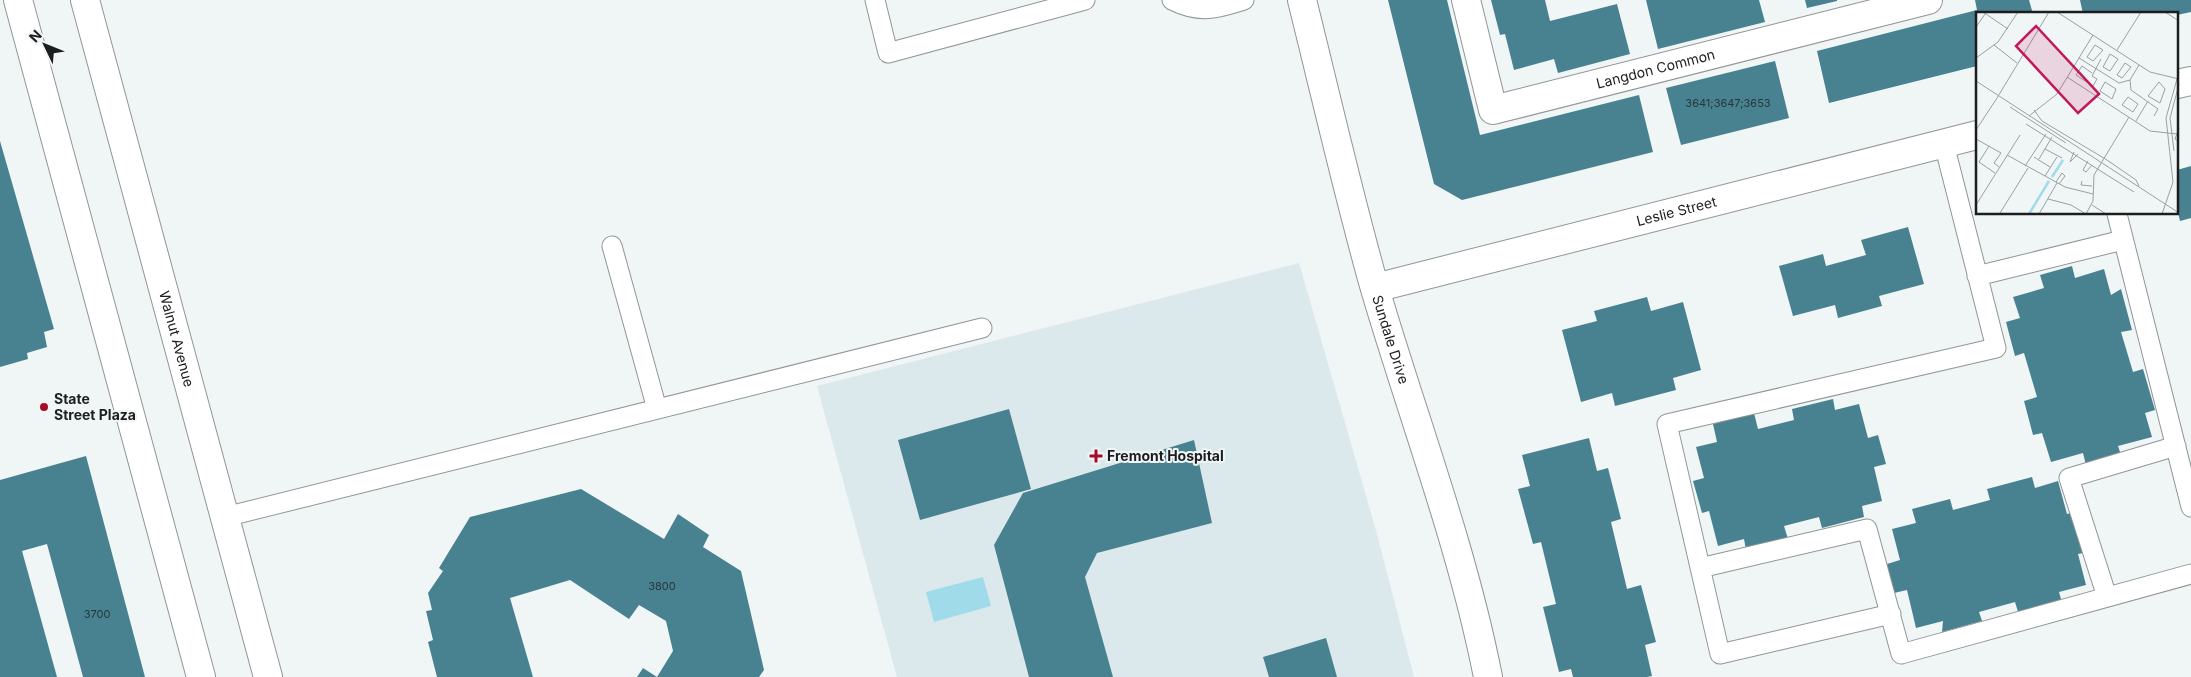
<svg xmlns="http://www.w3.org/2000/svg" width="2191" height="677" viewBox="0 0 2191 677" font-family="Inter,sans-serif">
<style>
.built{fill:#dbe8ec}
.water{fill:#a0dbea}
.building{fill:#488290}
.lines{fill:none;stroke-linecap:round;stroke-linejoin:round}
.lane-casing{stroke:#919597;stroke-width:21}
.street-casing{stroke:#919597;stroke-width:30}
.secondary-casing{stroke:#919597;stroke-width:30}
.lane{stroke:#fff;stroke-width:19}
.street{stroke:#fff;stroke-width:28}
.secondary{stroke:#fff;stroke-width:28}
.poi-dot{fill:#a60c28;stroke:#f0f5f6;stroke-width:2}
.labels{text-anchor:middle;stroke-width:4;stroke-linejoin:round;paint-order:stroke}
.number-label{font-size:11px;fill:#27363a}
.street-label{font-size:14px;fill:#1c1d1e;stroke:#f0f5f6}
.poi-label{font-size:14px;font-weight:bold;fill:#1c1d1e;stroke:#f0f5f6;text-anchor:start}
.inset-river{fill:none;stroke:#a0dbea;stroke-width:2.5}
.inset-road{fill:none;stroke:#9b9fa0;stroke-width:1}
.view{fill:#c2185b;fill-opacity:0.15;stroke:#c2185b;stroke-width:2.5}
.inset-edge{fill:none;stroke:#1c1d1e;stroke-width:2.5}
</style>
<rect width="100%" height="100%" fill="#f0f5f6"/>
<!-- built -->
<path class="built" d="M1299,263L1375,527L1414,677H897L817,386Z"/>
<!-- water -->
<path class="water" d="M983,577L991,606L934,622L926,592Z"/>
<!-- building -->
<path class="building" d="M1388,0H1447L1480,135L1639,95L1653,152L1462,200L1434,184Z
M1491,0H1545L1550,21L1617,4L1630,54L1558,73L1554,59L1514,70L1505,34L1500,35Z
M1646,0H1759L1765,22L1658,49Z
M1805,0H1837V1L1807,8Z
M1975,0H2029L2033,14H1977V66L1829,103L1817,51L1977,10Z
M2080,0H2191V12L2177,15L2083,14Z
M1775,61L1789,118L1681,145L1666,88Z
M0,141L54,329L44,332L47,347L27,353L28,359L0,367Z
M2191,166V218L2180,221L2177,208V170Z
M1908,227L1924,284L1879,296L1882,306L1838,318L1835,305L1793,316L1779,266L1823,254L1826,266L1866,255L1861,240Z
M2072,266L2075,278L2104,269L2111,295L2121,289L2132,330L2121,332L2133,372L2143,369L2155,410L2145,413L2152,437L2118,446L2121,455L2086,465L2083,453L2051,462L2042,433L2033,435L2024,401L2037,397L2024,353L2015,356L2006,322L2020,318L2013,297L2044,288L2040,275Z
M1647,297L1651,311L1683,302L1701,370L1673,378L1676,390L1615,406L1612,393L1581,402L1562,330L1597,321L1594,311Z
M1833,399L1835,410L1859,404L1868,438L1878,435L1886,464L1874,467L1882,501L1862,506L1864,517L1822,528L1819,517L1784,526L1788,539L1746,550L1744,539L1718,546L1709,511L1702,513L1693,481L1704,478L1696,447L1717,442L1713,424L1754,413L1758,429L1794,420L1792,409Z
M1009,409L1031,489L920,520L898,440Z
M1589,438L1597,471L1608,468L1621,519L1611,522L1627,589L1641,585L1656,642L1645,645L1652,676L1647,677H1573L1571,669L1559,672L1543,607L1556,604L1541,542L1533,544L1518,489L1530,486L1522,455Z
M1194,440L1212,523L1097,553L1085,577L1113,677H1029L994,545L1023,493Z
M86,456L145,677H83L47,544L22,551L57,677H0V480Z
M2032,477L2035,488L2058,481L2067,514L2078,511L2089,552L2078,554L2086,585L2059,592L2062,603L2019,615L2015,602L1979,612L1982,621L1942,632L1943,621L1916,628L1907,590L1894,593L1887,564L1900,560L1892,529L1916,523L1912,509L1950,499L1953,510L1990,500L1987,489Z
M581,489L664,539L678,514L709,535L703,547L741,571L764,670L759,677H657L673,651L666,621L639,605L629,619L570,580L510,598L533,677H437L428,642L433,640L426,611L432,610L428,593L443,571L439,568L470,517Z
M1326,638L1337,677H1269L1263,657Z
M643,668L657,677H637Z"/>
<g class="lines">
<!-- lane casing -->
<g class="lane-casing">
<path id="lane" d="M875,0L888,53L1085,0
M1172,0C1200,14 1216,9 1244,0
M2117,214L2191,507
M612,246L657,409
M1977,276L2123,240
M225,517L982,328
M1700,568L1867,529L1901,654L2191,574
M2107,597L2069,478L2176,446
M1891,614L1720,654L1667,424L1996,348L1944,144"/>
</g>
<!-- street casing -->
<g class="street-casing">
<g id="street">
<path id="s1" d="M1302,0C1326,96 1348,194 1375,289C1413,418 1462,545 1488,677"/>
<path id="s2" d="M1466,0L1493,110L1928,0"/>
<path d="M2177,84L2191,81"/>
<path id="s3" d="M1375,288L1977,135"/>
</g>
</g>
<!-- secondary casing -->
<g class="secondary-casing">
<g id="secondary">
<path d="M18,0L201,677"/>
<path id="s4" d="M85,0L268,677"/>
</g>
</g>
<!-- lane -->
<use href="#lane" class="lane"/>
<!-- street -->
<use href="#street" class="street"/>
<!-- secondary -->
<use href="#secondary" class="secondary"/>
</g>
<!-- markers -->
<g class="poi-dot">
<circle cx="44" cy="407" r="5"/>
<path d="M1093.5 448.5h5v5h5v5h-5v5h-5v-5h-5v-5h5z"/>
</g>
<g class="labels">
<!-- number labels -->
<g class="number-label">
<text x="1728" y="107">3641;3647;3653</text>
<text x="662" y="590">3800</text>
<text x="97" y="618">3700</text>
</g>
<!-- street labels -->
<g class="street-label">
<text dy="5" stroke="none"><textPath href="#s2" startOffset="281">Langdon Common</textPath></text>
<text dy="5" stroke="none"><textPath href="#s3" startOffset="311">Leslie Street</textPath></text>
<text dy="5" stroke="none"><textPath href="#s4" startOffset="351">Walnut Avenue</textPath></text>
<text dy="5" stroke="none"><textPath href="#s1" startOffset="351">Sundale Drive</textPath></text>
</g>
<!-- poi labels -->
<g class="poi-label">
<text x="54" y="404">State<tspan x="54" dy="16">Street Plaza</tspan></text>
<text x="1107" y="461">Fremont Hospital</text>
</g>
</g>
<!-- overview -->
<g transform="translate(1976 12)">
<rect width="202" height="202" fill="#f0f5f6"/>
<path class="inset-river" d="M76,165L87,148M53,202L73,169"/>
<path class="inset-road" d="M7,0L32,17M81,0L174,60L203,67M189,0L203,9M0,15L9,2M18,33L41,51M119,33L127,38L117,49L111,45ZM141,38L165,0M134,42L142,47L134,59L127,55ZM0,46L22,30L42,0M103,46L143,71L154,68M149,51L155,55L146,66L141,63ZM163,53L154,68L155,78L182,97L178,104M116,61L106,54L100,63L117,74L121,67L116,64L125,47M91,65L174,119L201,122M0,69L203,201M129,70L140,77L136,87L124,79ZM183,70L189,77L184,91L172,84ZM152,85L162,92L157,100L146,93ZM21,86L73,0M34,95L90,131M58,98L66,109L131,148L160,168L163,174M53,104L81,82L117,23M160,109L172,89M50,112L158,180M203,116L199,127L203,130M0,118L21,86M0,127L25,141L18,151L23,155M13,134L3,150L19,161M69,137L86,146M198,139L194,106L203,72M98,140L94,150L102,142M31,143L89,175L117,182M58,145L74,155M63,147L76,125M112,149L107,158L110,160L116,153M49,154L70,122M69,164L81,145M106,169L105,173L116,174M80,170L86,161L89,164L83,172M72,187L95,193L110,202M0,193L44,123M116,193L130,202M24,201L52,156M63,202L81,171M110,202L117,189L118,163L153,105M186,202L197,170L190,106L203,60"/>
<path class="view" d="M60,14L123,82L102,101L40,34Z"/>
<rect width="202" height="202" class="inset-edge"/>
</g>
<!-- north arrow -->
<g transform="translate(45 45) rotate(313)" stroke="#f0f5f6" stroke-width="4" paint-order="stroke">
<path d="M0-4L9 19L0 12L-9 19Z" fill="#1c1d1e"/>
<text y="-8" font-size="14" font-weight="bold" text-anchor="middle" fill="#1c1d1e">N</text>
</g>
</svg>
